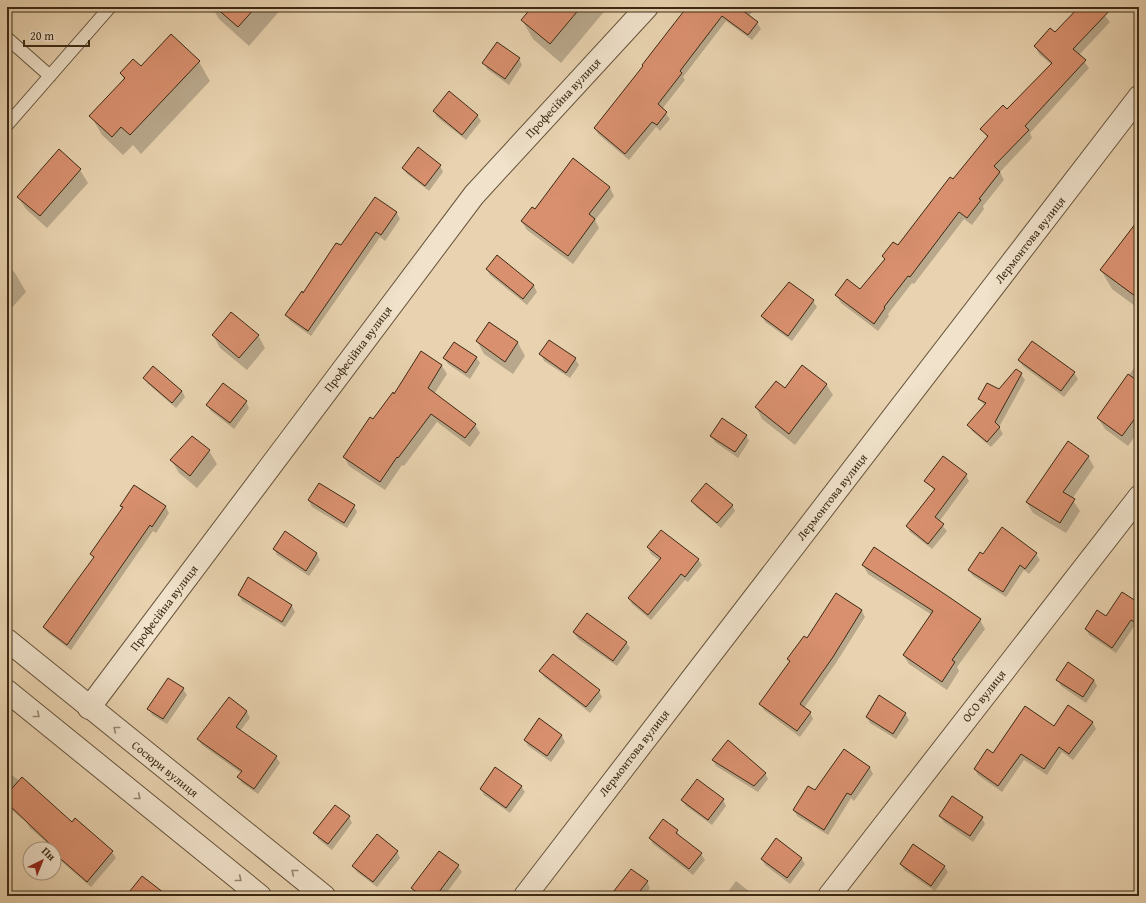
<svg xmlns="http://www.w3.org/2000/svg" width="1146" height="903" viewBox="0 0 1146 903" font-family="'Gentium Book Plus',serif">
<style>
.shadow{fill:#0003}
.building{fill:#d9906f;stroke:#3c2a14}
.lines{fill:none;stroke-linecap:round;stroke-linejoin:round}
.service-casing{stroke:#67543b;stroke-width:14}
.minor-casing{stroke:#67543b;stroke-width:24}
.tertiary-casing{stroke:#67543b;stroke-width:24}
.service{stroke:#f0e2cb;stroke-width:12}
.minor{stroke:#f0e2cb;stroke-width:22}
.tertiary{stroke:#f0e2cb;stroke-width:22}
.oneway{stroke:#968670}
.labels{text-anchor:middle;stroke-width:4;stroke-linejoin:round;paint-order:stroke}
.street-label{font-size:12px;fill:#3c2a14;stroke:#f0e2cb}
</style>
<rect width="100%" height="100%" fill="#e8d2af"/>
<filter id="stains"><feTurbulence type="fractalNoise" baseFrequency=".005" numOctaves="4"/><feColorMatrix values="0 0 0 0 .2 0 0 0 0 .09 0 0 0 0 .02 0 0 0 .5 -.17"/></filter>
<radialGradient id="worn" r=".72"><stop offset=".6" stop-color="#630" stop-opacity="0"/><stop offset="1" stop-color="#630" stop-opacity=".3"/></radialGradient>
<!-- shadow -->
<path class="shadow" d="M212,7H283L249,46L219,19Z
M484,7H490L488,10Z
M533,7H608L561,63L533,39L522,20Z
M692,7H756L749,16L757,23L761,29L752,40L726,21L683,77L685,80L662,109L670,119L660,131L656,127L629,160L598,134L595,128Z
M1081,7H1098L1110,22L1079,55L1089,68L1030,133L1032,138L1000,172L1004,180L983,206L984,209L972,225L964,219L914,284L912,283L888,314L889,316L878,331L841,303L836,295L861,290L885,260L883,257L898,247L988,138L981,129L1007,110L1052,65L1039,54L1035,46L1055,34Z
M519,59L522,65L509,85L487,69L484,63Z
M199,62L210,81L141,154L133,145L123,155L102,135L91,116L124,80L121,73L141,68Z
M434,111L477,115L481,121L466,140L437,117Z
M59,151L80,170L88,183L47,228L26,209L18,197Z
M574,159L610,188L614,196L595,220L599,228L573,264L527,230L522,222L535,210Z
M440,166L443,172L429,191L407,174L403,168Z
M375,198L397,213L400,219L385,241L380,237L311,336L290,321L286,315L341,247Z
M1139,238V309L1112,289L1101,270Z
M497,256L534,286L537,292L527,305L490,275L487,269Z
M7,265L15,273L26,292L7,313Z
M789,283L813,301L817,307L792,341L765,322L762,316Z
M489,324L518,343L525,356L513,374L484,354L477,341Z
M213,335H258L265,348L247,370L220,348Z
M422,352L442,366L447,374L434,394L475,425L480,433L470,447L437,422L404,466L402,465L385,490L349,466L344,457L395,395Z
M541,354L575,359L579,365L570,378L544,361Z
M476,357L480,363L470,379L448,364L444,358Z
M1019,360L1074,373L1078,379L1064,397L1023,366Z
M1139,361V431L1128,446L1105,429L1098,418Z
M1021,374L1025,380L999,427L1003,434L991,447L972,431L969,425L985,406L979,399L999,390Z
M144,378L182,391L185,397L176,408L148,384Z
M826,384L833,395L795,445L762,419L756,407L785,390Z
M246,402L249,408L234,429L211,411L207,405Z
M746,435L749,441L738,458L715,442L711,436Z
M209,451L217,464L197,488L179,473L172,461Z
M1088,456L1094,467L1072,499L1080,511L1066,533L1033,513L1027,503Z
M966,475L969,481L939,522L947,531L932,549L910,532L907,526L935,491L926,481Z
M135,486L166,507L169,513L156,533L153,531L71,650L48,633L44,627L94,559L91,554L123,508L121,506Z
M309,501L354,506L357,512L347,528L312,507Z
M692,501L732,505L735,511L721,528L696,507Z
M285,533L317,554L320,560L309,576L277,555L274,549Z
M648,548L698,559L702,565L688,582L685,580L651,620L632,604L629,598L660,561L651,554Z
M1036,554L1040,560L1029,574L1024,570L1006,597L973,576L969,570Z
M863,565L980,620L985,629L957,667L959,671L947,690L909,664L904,656L932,615L868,574Z
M239,595L292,606L295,612L285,627L242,601Z
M837,595L862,611L865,617L836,663L804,708L810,712L813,719L800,737L764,710L760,704L807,639Z
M1139,605V628L1135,625L1116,653L1089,635L1086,629L1106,618Z
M574,633L626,642L630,648L617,666L578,639Z
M540,671L599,691L602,697L590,713L544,677Z
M1058,680H1094L1097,686L1086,703L1061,686Z
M183,689L187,695L167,724L152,715L149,709Z
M229,699L247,712L250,718L240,731L276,757L280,763L258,794L242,783L238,777L241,773L202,745L198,739Z
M1068,706L1093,723L1096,729L1073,760L1062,752L1047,775L1024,760L1002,792L978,775L975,769L993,754L1054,727Z
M905,713L909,720L896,739L870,723L867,717Z
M539,720L562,736L565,742L551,762L528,746L525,740Z
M845,750L870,768L873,774L854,801L851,798L828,835L797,816L794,810L816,792Z
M713,760L765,773L768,779L758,792L716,766Z
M7,771L72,823L112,852L116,858L91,887L54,855V849H51L52,847L30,828L26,822L7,806Z
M521,786L525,792L510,813L484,795L481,789Z
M682,800H723L726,806L712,825L686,806Z
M940,816L982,818L985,824L973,842L944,822Z
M349,817L352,823L332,850L318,839L315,833Z
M677,831L680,837L701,854L705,860L693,875L653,844L650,838Z
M397,852L400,858L377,887L357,872L353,866Z
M439,852L458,866L462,872L444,896H418L413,888Z
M801,858L805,864L790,884L765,865L762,859Z
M901,864L944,866L948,872L935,891L904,870Z
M736,881L755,896H725Z
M647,882L650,888L644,896H616Z"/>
<!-- building -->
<path class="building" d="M215,7H256L238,27Z
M532,7H581L550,44L521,20Z
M687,7H738L758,22L748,35L722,16L680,71L682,73L658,104L667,112L657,125L652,122L625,154L594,128L643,66L642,65Z
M1079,7H1113L1073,49L1086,60L1025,126L1029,130L994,166L1000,172L979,199L981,200L967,218L959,212L910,277L908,276L884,307L885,308L874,324L835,295L847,279L860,289L885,259L882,256L893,242L898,245L950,177L953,179L988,136L980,129L1003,105L1007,109L1052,63L1034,46L1050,28L1055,32Z
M171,34L200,61L130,135L121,127L112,137L89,116L125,78L120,73L133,59L141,66Z
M497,42L520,58L505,79L482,63Z
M449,91L478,115L462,135L433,111Z
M418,147L441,165L425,186L402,168Z
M59,149L81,169L40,216L17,197Z
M573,158L610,187L589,214L595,219L568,256L521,221L532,207L535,209Z
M375,197L397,212L381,235L376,232L308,331L285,315L302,291L303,293L336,243L341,245Z
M1139,219V299L1100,270Z
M497,255L534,285L523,299L486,269Z
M789,282L814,300L788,336L761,316Z
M231,312L259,335L239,358L212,335Z
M489,322L518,342L505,362L476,341Z
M549,340L576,358L566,373L539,354Z
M1032,341L1075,372L1061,391L1018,360Z
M454,342L477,357L466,373L443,358Z
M421,351L442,365L428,388L476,424L465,438L431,414L398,458L397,457L380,482L343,457L370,417L373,419L393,392L394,394Z
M802,365L827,384L789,434L755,407L776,381L785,388Z
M153,366L182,391L172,403L143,378Z
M1016,369L1022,373L995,422L1000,427L987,442L967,425L986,403L978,399L987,383L999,389Z
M1128,374L1139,382V413L1122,436L1097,418Z
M223,383L247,401L230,423L206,405Z
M722,418L747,435L735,452L710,436Z
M192,436L210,450L190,476L170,460Z
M1068,441L1089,456L1063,492L1075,499L1060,523L1026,502Z
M943,456L967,474L935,517L944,524L928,544L906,526L935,489L924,481Z
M319,483L355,505L344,523L308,500Z
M706,483L733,505L717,523L691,501Z
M134,485L166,506L152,527L150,525L67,645L43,627L94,557L90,554L123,507L120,506Z
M1002,527L1037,553L1025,569L1020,565L1003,592L968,570L980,552L983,554Z
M661,530L699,559L685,577L681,574L648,615L628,598L661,558L647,547Z
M285,531L317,553L306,571L273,549Z
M874,547L949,597L981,619L952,660L955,662L942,682L903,655L933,611L862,565Z
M248,577L292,605L282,622L238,595Z
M1122,592L1139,603V625L1131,620L1112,648L1085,629L1097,610L1106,616Z
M836,593L862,610L833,657L800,704L811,712L797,731L759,704L790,661L787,659L804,636L807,638Z
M587,613L627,642L613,661L573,632Z
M553,654L600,690L586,707L539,671Z
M1068,662L1094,680L1083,697L1056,680Z
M168,678L184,688L163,719L147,709Z
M879,695L906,713L893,734L866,717Z
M229,697L247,711L236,727L277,756L254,789L237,777L242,771L197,739Z
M1068,705L1093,722L1069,754L1059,747L1044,769L1021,754L998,786L974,769L987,749L993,753L1025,706L1054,726Z
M539,718L562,735L547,756L524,740Z
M728,740L766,773L754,786L712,760Z
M844,749L870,767L851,795L847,793L824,830L793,810L808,786L815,790Z
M495,767L522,786L506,808L480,789Z
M22,777L72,822L75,818L113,851L87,882L54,853V849H49L52,846L7,803V794Z
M697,779L724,799L708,820L681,800Z
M952,796L983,817L970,836L939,816Z
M335,805L350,816L328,844L313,833Z
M663,819L678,830L676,833L702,853L689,869L649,838Z
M377,834L398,851L373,882L352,866Z
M776,838L802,858L787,878L761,859Z
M913,844L945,866L931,886L900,864Z
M439,851L459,865L436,896H422L411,888Z
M631,869L648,881L636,896H610Z
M142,876L168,896H126Z"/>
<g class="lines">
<!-- service casing -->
<g class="service-casing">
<path id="service" d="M7,38L50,76
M7,125L110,7"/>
</g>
<!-- minor casing -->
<g class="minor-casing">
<path id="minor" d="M89,708L474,195L647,7
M525,896L1139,97
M829,896L1139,497"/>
</g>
<!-- tertiary casing -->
<g class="tertiary-casing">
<path id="tertiary" d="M7,640L324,896
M7,691L260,896"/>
</g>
<!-- service -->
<use href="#service" class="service"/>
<!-- minor -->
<use href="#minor" class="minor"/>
<!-- tertiary -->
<use href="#tertiary" class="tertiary"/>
</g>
<!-- one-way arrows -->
<defs><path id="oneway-chevron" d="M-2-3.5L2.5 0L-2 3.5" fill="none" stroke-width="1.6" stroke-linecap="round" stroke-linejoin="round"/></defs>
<g class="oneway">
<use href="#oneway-chevron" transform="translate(37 715) rotate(39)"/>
<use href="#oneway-chevron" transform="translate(116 729) rotate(-141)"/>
<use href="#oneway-chevron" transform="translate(138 797) rotate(39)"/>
<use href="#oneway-chevron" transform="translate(294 872) rotate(-141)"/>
<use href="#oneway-chevron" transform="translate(239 879) rotate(39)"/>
</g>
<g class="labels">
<!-- street labels -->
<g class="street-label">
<text transform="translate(563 98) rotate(-47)" y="4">Професійна вулиця</text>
<text transform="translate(1030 240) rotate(-52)" y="4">Лермонтова вулиця</text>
<text transform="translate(358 349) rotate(-53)" y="4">Професійна вулиця</text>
<text transform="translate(832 497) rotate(-52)" y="4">Лермонтова вулиця</text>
<text transform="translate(164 608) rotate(-53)" y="4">Професійна вулиця</text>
<text transform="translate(984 696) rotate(-52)" y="4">ОСО вулиця</text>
<text transform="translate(634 753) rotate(-52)" y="4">Лермонтова вулиця</text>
<text transform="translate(165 769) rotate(39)" y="4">Сосюри вулиця</text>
</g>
</g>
<!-- margin -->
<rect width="1146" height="903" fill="none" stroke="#e8d2af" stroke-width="24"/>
<rect x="8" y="8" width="1130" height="887" fill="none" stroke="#3c2a14" stroke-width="2"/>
<rect x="12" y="12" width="1122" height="879" fill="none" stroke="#3c2a14"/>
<!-- north arrow -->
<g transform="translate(42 861) rotate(43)"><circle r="19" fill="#f0e2cb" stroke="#a89882"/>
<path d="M0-3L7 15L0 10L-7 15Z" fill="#8f2418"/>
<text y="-6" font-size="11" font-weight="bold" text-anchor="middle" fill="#3c2a14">Пн</text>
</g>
<!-- scale -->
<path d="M24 40v6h65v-6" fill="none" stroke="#3c2a14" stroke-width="2"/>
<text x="30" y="40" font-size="12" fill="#3c2a14" stroke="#f0e2cb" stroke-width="3" paint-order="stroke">20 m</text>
<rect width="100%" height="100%" filter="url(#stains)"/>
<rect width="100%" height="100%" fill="url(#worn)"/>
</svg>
